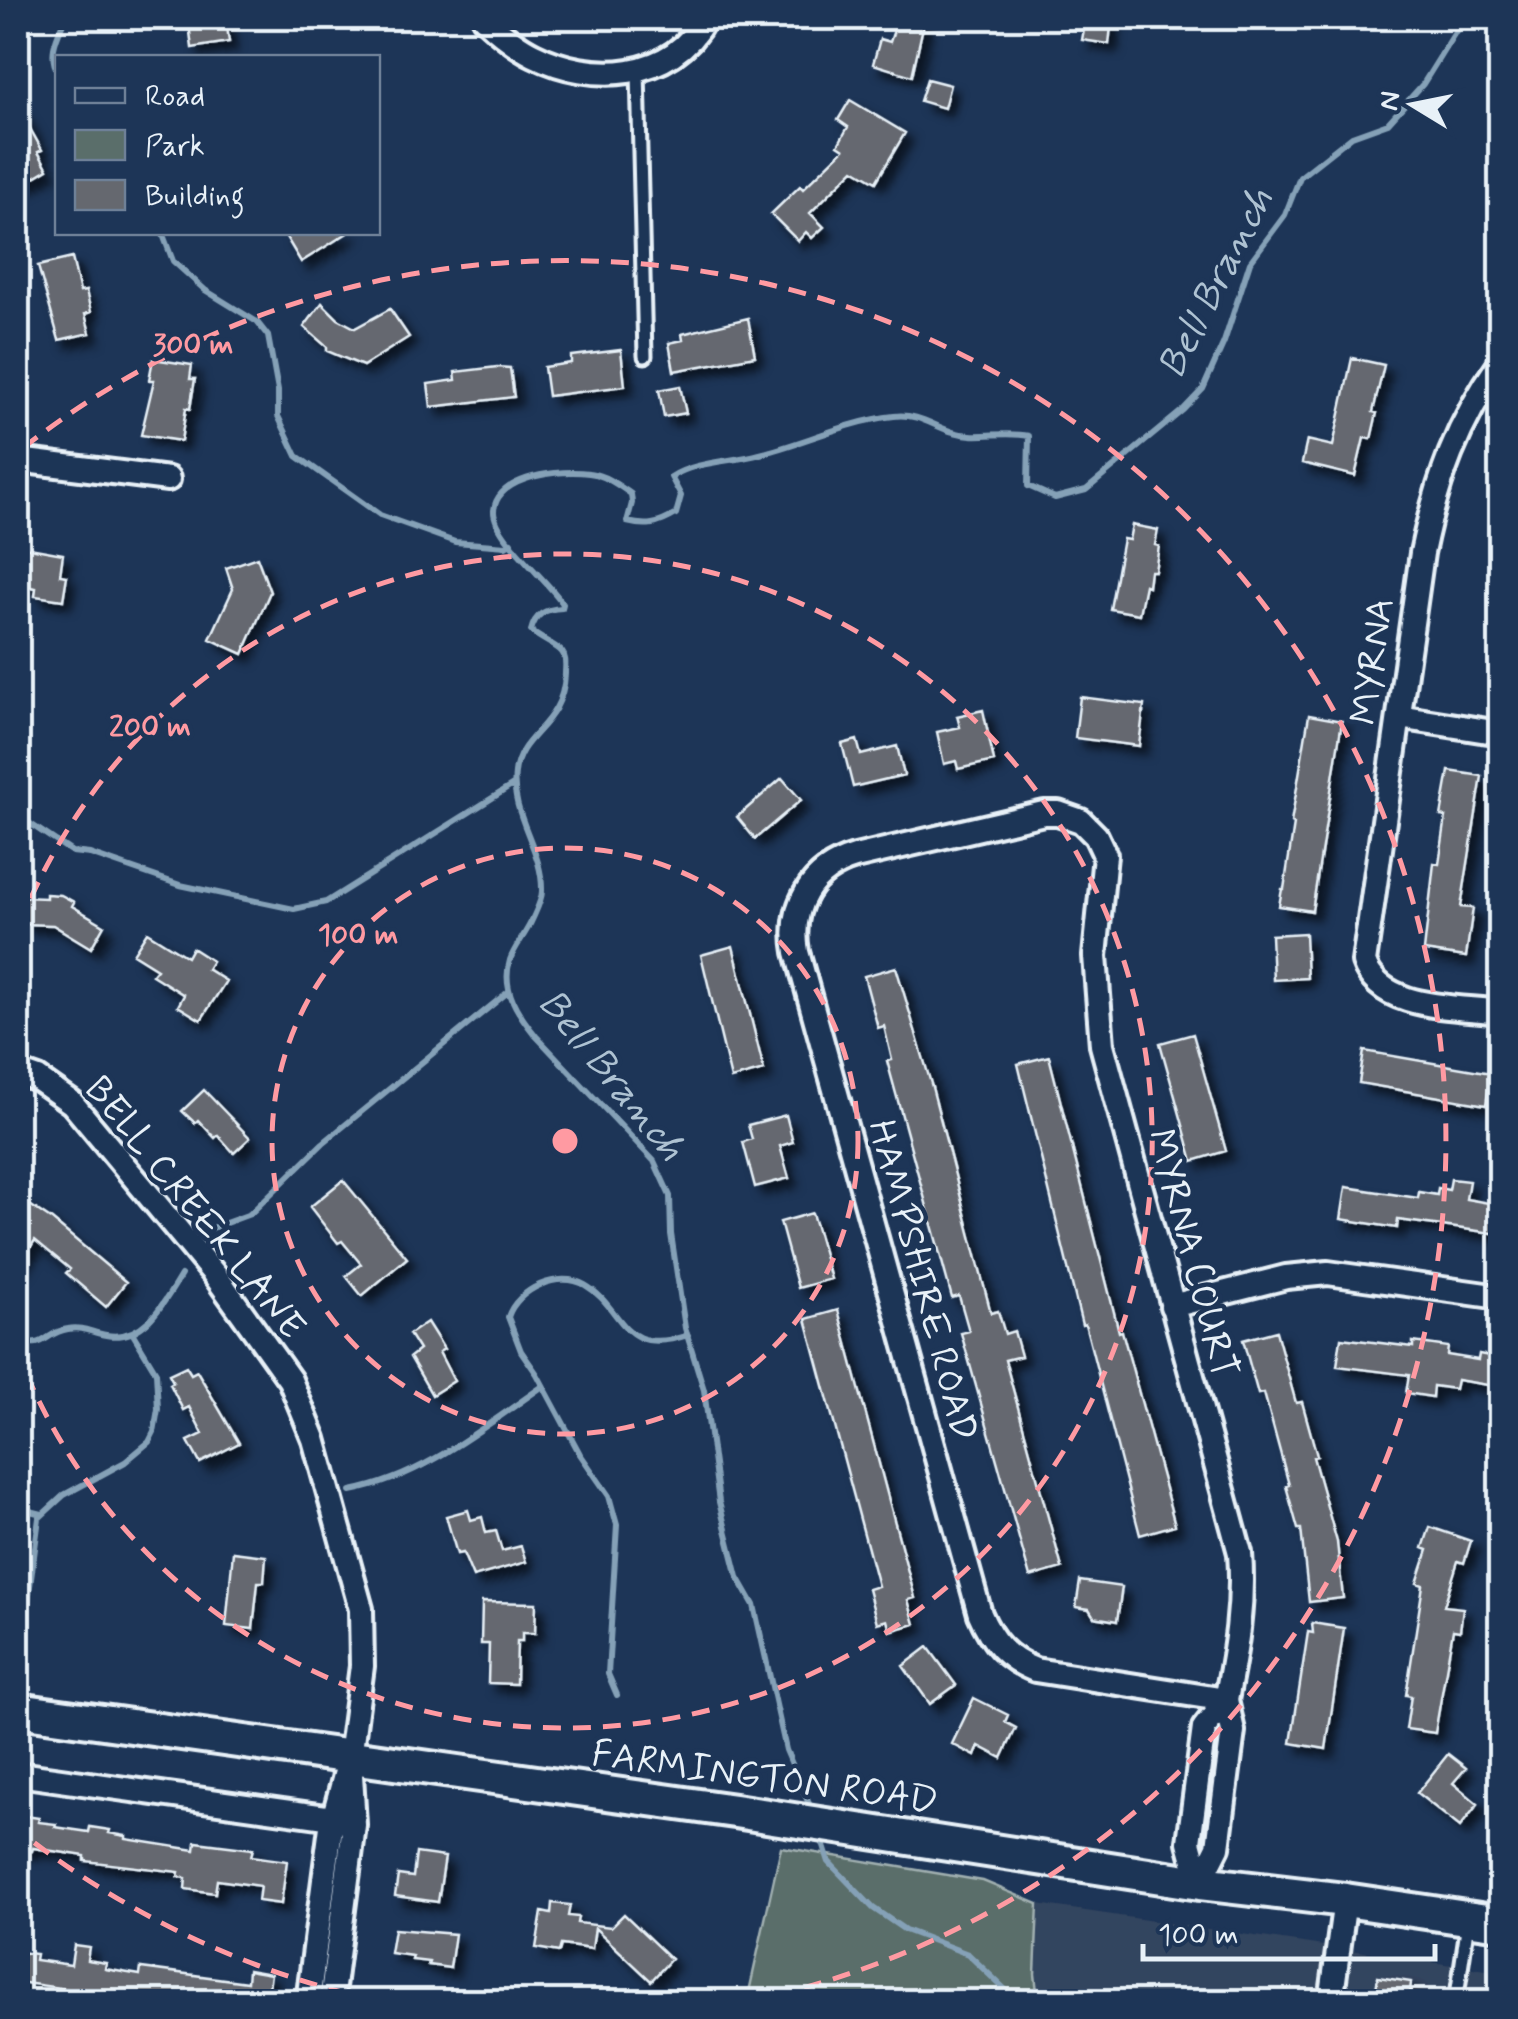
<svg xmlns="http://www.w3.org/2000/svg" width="1518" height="2019" viewBox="0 0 1518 2019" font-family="Mynerve,sans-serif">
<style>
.built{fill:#33445e}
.green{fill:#5a6e6a;stroke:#a1b0b1;stroke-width:2.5}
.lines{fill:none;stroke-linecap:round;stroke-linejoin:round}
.stream{stroke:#85a1b7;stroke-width:6}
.building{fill:#65686f;stroke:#e8f1f8;stroke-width:2.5;filter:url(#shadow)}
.lane-casing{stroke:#e8f1f8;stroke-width:19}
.street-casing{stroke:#e8f1f8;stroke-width:30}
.secondary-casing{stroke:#e8f1f8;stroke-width:40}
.lane{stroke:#1d3557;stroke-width:11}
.street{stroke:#1d3557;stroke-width:22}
.secondary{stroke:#1d3557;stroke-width:32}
.ring{fill:none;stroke:#ff9aa2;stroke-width:5;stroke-dasharray:18 12}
.labels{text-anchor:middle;stroke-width:9;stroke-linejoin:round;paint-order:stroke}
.street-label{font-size:38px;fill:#e8f1f8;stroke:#1d3557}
.water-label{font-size:40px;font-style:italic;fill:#aec2d2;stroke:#1d3557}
.centre{fill:#ff9aa2;stroke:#1d3557;stroke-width:5}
.ring-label{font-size:30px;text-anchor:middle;font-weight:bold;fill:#ff9aa2;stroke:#1d3557;stroke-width:9;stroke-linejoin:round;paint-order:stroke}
</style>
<defs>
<filter id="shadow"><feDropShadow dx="8" dy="8" stdDeviation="5" flood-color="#0009"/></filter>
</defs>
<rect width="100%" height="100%" fill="#1d3557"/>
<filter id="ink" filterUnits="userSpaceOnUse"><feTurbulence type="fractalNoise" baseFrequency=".01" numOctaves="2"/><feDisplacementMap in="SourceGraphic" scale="20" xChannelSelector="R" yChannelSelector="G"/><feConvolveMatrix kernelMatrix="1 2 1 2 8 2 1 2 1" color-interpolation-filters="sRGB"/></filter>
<g filter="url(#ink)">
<!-- built -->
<path class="built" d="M1038,1904L1500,1972V2001L1038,2002L1035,1974Z"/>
<!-- green -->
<path class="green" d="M781,1847L983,1881L1038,1904L1035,1974L1038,2001H747Z"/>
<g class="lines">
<!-- stream -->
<path class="stream" d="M58,72C47,54 58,35 65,18
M162,232L173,261L205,290L257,322L268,336L278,391V416L297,456L380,515L455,542L506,546L511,542
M18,809L29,823L72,852L90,854L180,885L294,909L326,902L513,785
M204,1231L250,1214L323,1143L508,992
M18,1340C45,1351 45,1332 68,1329C83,1326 92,1333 106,1335C144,1342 164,1303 181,1275
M351,1491C422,1478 485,1426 543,1386
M18,1508L42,1514
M18,1634L25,1624L39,1518L64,1495L125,1462L149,1442L154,1432L158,1409L156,1372L133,1334
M617,1695L608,1674L617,1525L609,1496L580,1454L537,1374L521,1351L508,1317C517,1289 559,1270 585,1285C625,1308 619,1358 688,1335
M812,1811L786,1750L754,1605L738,1577L719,1502L704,1390L685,1328L671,1234L670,1196L654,1161L536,1036C518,1014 501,990 510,960C515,946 526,934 532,920C536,911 542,900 542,891C543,849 510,815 515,773C519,733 563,727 565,674C565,666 567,658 562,652C558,646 540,639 531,631C535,614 545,609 562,608L563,604C550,582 492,535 494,510C498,475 562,469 589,473C605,475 618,485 631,494L632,503L627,522C647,527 658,525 676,514L681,496L671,477C695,461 732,462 760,454C804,443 849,421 894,416C918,413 933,426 953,432C979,440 1003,430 1029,436L1028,486L1055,498L1086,490L1183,410L1203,389L1224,342L1250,262L1285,215L1300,177L1352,136L1388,123L1423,84L1464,18
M821,1837L829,1862L873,1908L905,1930L968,1954L1018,2002"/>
</g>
<!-- building -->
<path class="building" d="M196,18H226L229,42L192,48L189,24L196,23Z
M898,18H925L912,76L873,64L880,39L890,42Z
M1086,18H1112L1109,44L1082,40Z
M927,79L950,85L944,108L920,101Z
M850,100L905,133L876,182L854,169L810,213L824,227L812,238L806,232L798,241L771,214L800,186L803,189L844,149L838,145L848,127L838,120Z
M18,107L42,150L38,152L48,169L18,187Z
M283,232H349L301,262Z
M72,258L80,292L86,291L91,312L85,314L90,333L59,340L38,266Z
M322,303L338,319L355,328L390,309L409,337L363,366L327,351V347L304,327Z
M748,318L755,356L674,371L669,343L683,340L682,334Z
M621,350L625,386L548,396L544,367L571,363V356Z
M1352,358L1384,365L1373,412L1377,413L1371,439L1364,438L1355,476L1302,463L1307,440L1333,446Z
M153,359L192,365L190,379H195L190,409L186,408L181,441L141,435L154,380H149Z
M497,367L510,368L514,397L431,407L428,384L456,380L455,372Z
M680,386L686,413L664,417L659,390Z
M1132,525L1158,530L1155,545L1159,546L1155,571H1150L1148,586L1145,585L1139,614L1110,609L1123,539L1129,540Z
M18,546L63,554L60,575L67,576L63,600L35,596L36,588L18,585Z
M257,557L270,592L243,654L210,639L233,589L226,568Z
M1080,697L1144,705L1139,746L1075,738Z
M983,710L994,761L958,769L956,761L944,764L937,732L960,727L957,716Z
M1309,715L1342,721L1312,911L1279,906L1282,889H1284L1294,824L1291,823Z
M857,740L861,755L897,746L904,775L853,787L842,744Z
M1449,771L1482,776L1461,907L1473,908L1466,957L1424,951L1434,863L1439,864L1446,817L1441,816Z
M782,778L801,800L755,839L737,817Z
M46,894L61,895L74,902L72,906L104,925L91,948L53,925L22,924V897L46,898Z
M147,932L187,957L192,948L212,961L207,969L226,981L201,1020L178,1006L184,995L152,975L157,969L133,954Z
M1305,933L1307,978L1273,980L1271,935Z
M733,946L764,1070L731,1079L701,955Z
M896,967L932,1087L991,1313L998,1311L1005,1334L1014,1331L1021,1356L1005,1360L1062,1568L1030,1577L961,1333L969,1331L959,1296L952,1298L887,1061L892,1060L884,1026L878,1028L864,976Z
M1193,1034L1226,1151L1193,1161L1160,1043Z
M1364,1051L1491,1073L1486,1105L1359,1083Z
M1049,1056L1119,1332L1122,1331L1175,1525L1140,1535L1085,1324L1082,1325L1018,1064Z
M204,1090L250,1138L234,1153L218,1135L215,1138L198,1120L195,1123L182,1111Z
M786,1115L793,1142L780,1146L789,1178L755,1187L743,1142L752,1139L748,1125Z
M1451,1179L1469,1181L1466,1199L1500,1205V1234L1398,1220L1397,1228L1341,1219L1346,1187L1418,1198L1419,1192L1437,1195L1438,1188L1449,1190Z
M343,1180L407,1258L362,1296L346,1276L361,1264L342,1241L338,1243L310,1207Z
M18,1197L52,1220L126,1282L106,1307L66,1273L70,1269L35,1240L18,1267Z
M812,1213L831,1279L798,1288L780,1222Z
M838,1310L915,1598L908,1600L915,1624L890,1631L887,1620L877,1623L868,1589L878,1586L806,1319Z
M427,1322L444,1349L439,1352L454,1381L432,1395L410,1357L419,1350L409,1334Z
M1276,1331L1296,1403L1302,1402L1317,1456L1313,1457L1337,1542L1343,1598L1309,1602L1301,1529H1298L1286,1486L1289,1485L1264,1393L1258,1394L1243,1340Z
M1341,1338L1413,1347V1342L1448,1347L1447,1355L1478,1360L1479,1354L1500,1358V1387L1457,1380L1455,1389L1433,1386L1432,1397L1406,1393L1409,1375L1337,1366Z
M186,1366L191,1374L197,1371L239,1443L200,1463L188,1441L203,1434L189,1407L183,1410L170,1384L173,1382L169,1374Z
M468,1510L471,1520L482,1517L486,1533L496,1531L502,1551L521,1546L526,1562L473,1577L463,1553L457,1554L446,1516Z
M1430,1527L1471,1541L1464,1563L1458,1561L1444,1606L1463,1608L1460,1631L1453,1630L1435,1733L1406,1729L1411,1696L1406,1695L1423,1585L1417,1583L1428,1550L1423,1548Z
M233,1552L266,1556L264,1582H258L253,1629L226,1626Z
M1080,1581L1122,1587L1117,1621L1094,1617L1089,1609L1076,1607Z
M482,1602L536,1603L535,1633H522V1641H517L516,1684L488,1683L489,1644H481Z
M1312,1623L1344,1628L1326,1749L1291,1743L1308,1632L1313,1633Z
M928,1647L956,1685L930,1704L903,1666Z
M974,1698L1008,1715L1005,1722L1016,1728L1002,1758L979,1746L975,1756L952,1744Z
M1448,1754L1466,1768L1453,1783L1478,1804L1460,1827L1417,1793Z
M19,1815L39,1818L38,1822L56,1824L55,1827L89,1832L90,1827L110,1830L109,1833L126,1836V1839L195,1850L196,1842L253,1849L251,1856L287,1861L281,1904L258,1901L260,1886L217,1880L215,1893L185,1889L186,1878L178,1877L179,1872L85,1861V1856L33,1848L32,1851L18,1849Z
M416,1853L445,1857L438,1902L395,1896L398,1875L413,1877Z
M552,1903L570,1905L568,1916L578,1917L577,1923L611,1927L624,1914L671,1959L651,1981L595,1928L592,1949L561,1945L559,1952L536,1948L542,1912L551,1914Z
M394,1929L455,1934L450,1968L428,1965L429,1962L412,1960L413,1956L390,1953Z
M74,1945L89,1947L87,1960L106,1963L105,1969L140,1975L141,1968L247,1982L248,1970L271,1974L267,2002H184L161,1998L160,2002H136L137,1996L101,1991L100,1995L83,1992L82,1996L66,1994L67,1989L18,1982V1952L36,1954L35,1960L71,1965Z
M1378,1977L1411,1982L1409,2002H1374Z"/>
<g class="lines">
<!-- lane casing -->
<g class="lane-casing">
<path id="lane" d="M638,71L645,356
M1456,2002L1468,1922"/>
</g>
<!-- street casing -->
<g class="street-casing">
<path id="street" d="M484,18C499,32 515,46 534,55C592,84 672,81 705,18
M1500,363C1457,424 1437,480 1422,553L1364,962C1380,1011 1459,1006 1500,1012
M18,460L168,479
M1399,717L1500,733
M1044,813H1058L1081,821L1096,836L1105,855L1095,956L1102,1045L1240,1553C1244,1604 1236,1650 1226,1700L1035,1670C1006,1658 992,1642 980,1614L797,952C789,906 811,870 855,857Z
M18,1072L38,1079L72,1103L215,1275L290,1380L314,1439L361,1609L362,1666L350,1757L331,1827L308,2002
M1172,1306L1286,1277L1328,1273L1500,1297
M1226,1700L1233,1731L1218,1847L1200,1883L1189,1842L1204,1728Z
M18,1774L333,1818L354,1825
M331,2002L354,1825L351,1775
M1331,2002L1345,1900"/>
</g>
<!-- secondary casing -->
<g class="secondary-casing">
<path id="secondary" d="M18,1710L735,1811L1200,1883L1345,1900L1500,1923"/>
</g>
<!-- lane -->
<use href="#lane" class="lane"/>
<!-- street -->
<use href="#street" class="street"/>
<!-- secondary -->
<use href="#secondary" class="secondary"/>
</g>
</g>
<!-- distance rings -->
<g class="ring">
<circle cx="565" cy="1141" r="293"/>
<path d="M19 926A587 587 0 1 1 19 1356"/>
<path d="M375 2000A880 880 0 0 1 23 1834M23 448A880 880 0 1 1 755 2000"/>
</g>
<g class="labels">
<!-- street labels -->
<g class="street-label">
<text transform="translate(1371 661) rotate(-82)" y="13">MYRNA</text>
<text transform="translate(196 1207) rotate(51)" y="13">BELL CREEK LANE</text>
<text transform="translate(1194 1253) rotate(75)" y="13">MYRNA COURT</text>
<text transform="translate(924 1280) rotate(75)" y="13">HAMPSHIRE ROAD</text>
<text transform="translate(765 1776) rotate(8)" y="13">FARMINGTON ROAD</text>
</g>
<!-- water labels -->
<g class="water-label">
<text transform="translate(1214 282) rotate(-63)" y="14">Bell Branch</text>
<text transform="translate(613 1074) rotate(51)" y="14">Bell Branch</text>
</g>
</g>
<circle cx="565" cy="1141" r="15" class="centre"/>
<g class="ring-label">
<text x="193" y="354">300 m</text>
<text x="150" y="736">200 m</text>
<text x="358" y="944">100 m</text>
</g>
<!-- margin -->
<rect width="1518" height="2019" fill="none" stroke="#1d3557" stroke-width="60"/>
<rect x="30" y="30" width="1458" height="1959" fill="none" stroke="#e8f1f8" stroke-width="4" filter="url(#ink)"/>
<!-- legend -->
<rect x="55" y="55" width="325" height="180" fill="#1d3557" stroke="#6e8097" stroke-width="2.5"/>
<rect x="75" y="88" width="50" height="15" fill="#1d3557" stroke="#6e8097" stroke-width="2.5"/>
<text x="145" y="105" font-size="30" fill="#e8f1f8">Road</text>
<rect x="75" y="130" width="50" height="30" fill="#5a6e6a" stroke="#6e8097" stroke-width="2.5"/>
<text x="145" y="155" font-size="30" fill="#e8f1f8">Park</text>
<rect x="75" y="180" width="50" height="30" fill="#65686f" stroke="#6e8097" stroke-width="2.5"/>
<text x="145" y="205" font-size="30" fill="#e8f1f8">Building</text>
<!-- north arrow -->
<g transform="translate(1413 105) rotate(280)" stroke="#1d3557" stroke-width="8" paint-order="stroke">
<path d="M0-8L18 38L0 25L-18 38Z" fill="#e8f1f8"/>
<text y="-15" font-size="28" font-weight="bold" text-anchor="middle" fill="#e8f1f8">N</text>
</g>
<!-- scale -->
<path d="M1143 1944v15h292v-15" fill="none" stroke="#e8f1f8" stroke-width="5"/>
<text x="1158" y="1944" font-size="30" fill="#e8f1f8" stroke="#1d3557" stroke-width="8" paint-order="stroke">100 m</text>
</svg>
